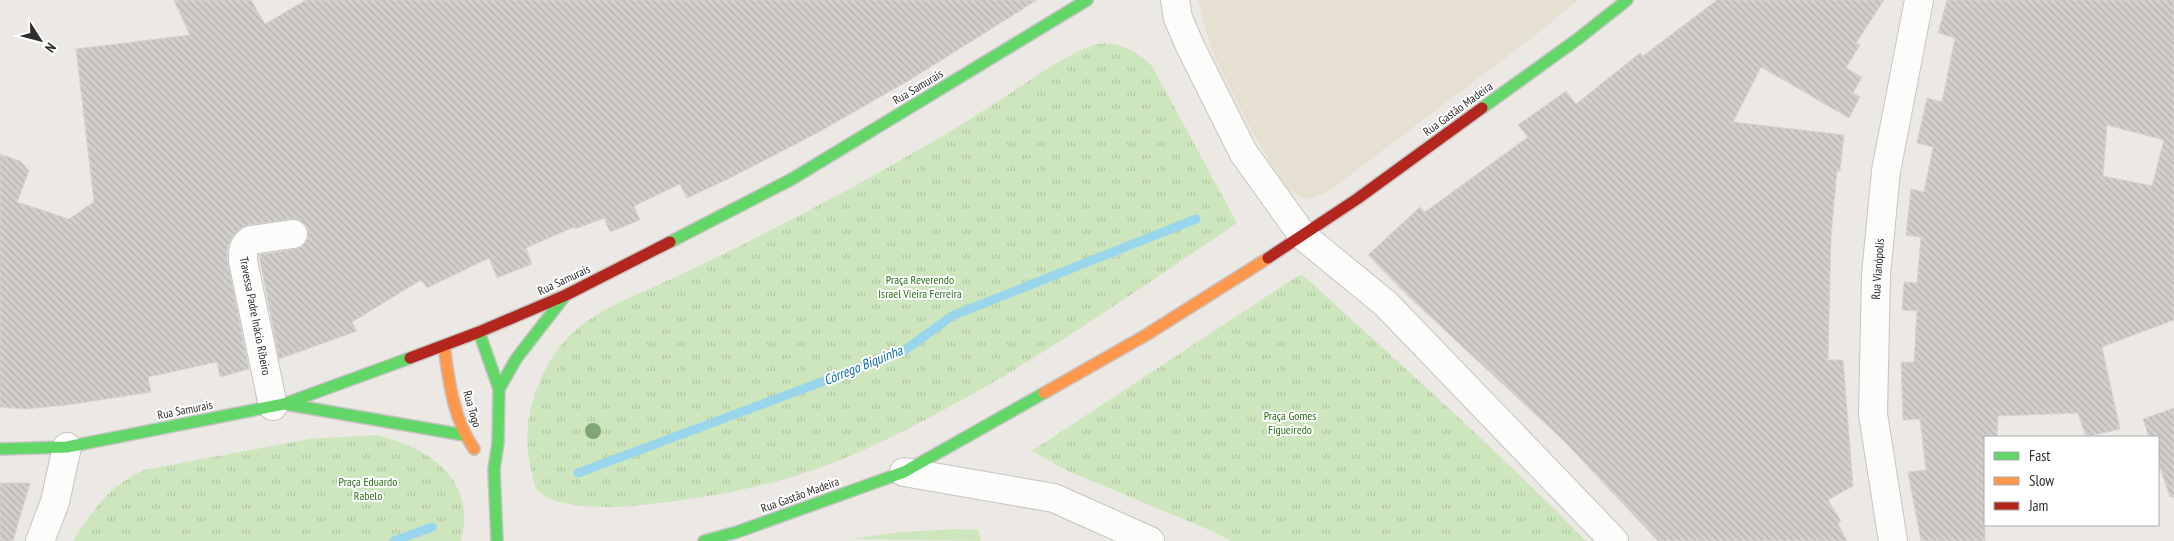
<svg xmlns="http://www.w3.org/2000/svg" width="2174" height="541" viewBox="0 0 2174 541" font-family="'PT Sans Narrow',sans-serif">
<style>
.education{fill:#e6e0d3}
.park{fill:url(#park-tufts)}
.garden{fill:#cee6be}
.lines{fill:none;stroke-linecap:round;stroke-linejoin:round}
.stream{stroke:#99d6ec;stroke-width:9}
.building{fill:url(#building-back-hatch);stroke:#d7d4d0;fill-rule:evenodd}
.street-casing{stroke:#c5c4c5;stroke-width:30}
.fast-casing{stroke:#c5c4c5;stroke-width:14}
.slow-casing{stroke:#c5c4c5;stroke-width:14}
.jam-casing{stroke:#c5c4c5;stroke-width:14}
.street{stroke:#fcfcfb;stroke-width:28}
.fast{stroke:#63d668;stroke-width:11}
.slow{stroke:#ff974d;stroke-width:11}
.jam{stroke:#b3261e;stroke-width:11}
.tree{fill:#82a575}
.labels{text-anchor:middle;stroke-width:4;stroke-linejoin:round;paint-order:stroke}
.street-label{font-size:12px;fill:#2e2e2e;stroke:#fff}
.park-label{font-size:12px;fill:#2c6e1b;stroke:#fff}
.water-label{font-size:14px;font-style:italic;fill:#0d6fa3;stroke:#fff}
</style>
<defs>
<pattern id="park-tufts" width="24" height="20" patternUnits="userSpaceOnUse" patternTransform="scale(1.25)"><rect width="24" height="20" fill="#cee6be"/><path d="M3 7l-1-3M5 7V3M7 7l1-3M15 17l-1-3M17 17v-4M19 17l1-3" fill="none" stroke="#b1c6a4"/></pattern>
<pattern id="building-back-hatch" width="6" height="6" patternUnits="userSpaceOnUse" patternTransform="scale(1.25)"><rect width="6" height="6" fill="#d1cecb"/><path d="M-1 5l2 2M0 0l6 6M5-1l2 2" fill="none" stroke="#b4b1af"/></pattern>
</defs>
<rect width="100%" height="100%" fill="#ece8e4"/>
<!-- education -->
<path class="education" d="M1198,0H1578L1537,34L1329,191L1308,200L1287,189L1253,134L1212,52Z"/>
<!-- park -->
<path class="park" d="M1097,44C1120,41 1137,51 1152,66L1237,223C1142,287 1049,353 949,407C897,436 843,462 785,479C736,493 684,501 632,506C611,508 548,509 536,488C535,487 532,475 532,473C519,429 534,378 563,343C591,311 632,297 669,280C766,235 859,185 951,131C975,116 999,101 1023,85C1047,69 1069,53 1097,44Z
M1299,275L1304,276C1399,363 1496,449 1586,541H1231L1212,531L1068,471L1032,451Z
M374,435C413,442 459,466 464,510C465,520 463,531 461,541H73C92,511 110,485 144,470L310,439Z"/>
<!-- garden -->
<path class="garden" d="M958,529L978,530L981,541L850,539L900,532Z"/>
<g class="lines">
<!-- stream -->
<path class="stream" d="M578,473L902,352L952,316L1196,219
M394,541L432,527"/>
</g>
<!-- building -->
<path class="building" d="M174,0H251L265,24L306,0H1037L913,78L817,133L728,179L687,198L680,184L634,206L640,220L610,232L604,218L575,229L574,227L526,248L532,264L497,278L489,258L427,288L421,280L352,322L357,331L279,359L259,255L295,249L302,247L308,239V231L306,225L299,220L291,219L248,225L241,228L233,236L228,246L227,258L249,369L220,377L217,362L148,377L151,392L67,405L24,409L0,407V154L20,161L29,171L17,202L69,219L94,202L76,49L190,35Z
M1717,0H1884L1856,43L1860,45L1846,68L1862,77L1853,93L1860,97L1849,118L1761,67L1733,122L1844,135L1840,171H1837L1831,237L1828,360H1843L1853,486L1828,500L1841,521L1838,524L1847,541H1658L1563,440L1408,296L1368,255L1420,207L1425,212L1528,137L1518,125L1566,91L1576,104L1640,53L1643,56Z
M1947,0H2174V320L2102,347L2120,429L2086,437L2078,413L1998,416L1997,437H1985V541H1921L1908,472L1926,470L1920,419L1903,420L1901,362H1914L1917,311L1902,310L1904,282L1917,283L1921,237L1906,235L1911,189L1924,192L1933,147L1917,143L1927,98L1942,102L1955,38L1938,33ZM2107,125L2164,140L2152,186L2103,176Z
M2174,408V497H2170L2158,461V437H2149L2143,419Z
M0,483H30L13,541H0Z"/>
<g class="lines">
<!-- street casing -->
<g class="street-casing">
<path id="street" d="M1175,0L1178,18L1190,46L1243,152L1303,236L1386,304L1614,541
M273,406L243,261C243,252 242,246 251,240L293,234
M904,472L1054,498L1150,541
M40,541L55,502L67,447
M1893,541L1873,414L1876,275L1886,171L1919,0"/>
</g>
<!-- fast casing -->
<g class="fast-casing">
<path id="fast" d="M1482,108L1579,38L1627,0
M670,242L792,179L1087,0
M479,332L499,389L498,443L494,469L497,541
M499,389L516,359L564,297
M285,404L464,435
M0,449L67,447L284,404L410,358
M704,541L737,532L904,472L1044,393"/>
</g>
<!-- slow casing -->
<g class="slow-casing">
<path id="slow" d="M444,346C449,382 453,418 474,449
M1044,393L1146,335L1268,258"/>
</g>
<!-- jam casing -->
<g class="jam-casing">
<path id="jam" d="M1268,258L1357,199L1482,108
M410,358L479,332L566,295L670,242"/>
</g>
<!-- street -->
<use href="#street" class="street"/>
<!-- fast -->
<use href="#fast" class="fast"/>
<!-- slow -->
<use href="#slow" class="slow"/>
<!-- jam -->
<use href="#jam" class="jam"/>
</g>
<!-- trees -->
<circle class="tree" cx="593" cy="431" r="8"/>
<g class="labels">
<!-- street labels -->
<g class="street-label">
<text transform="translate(918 87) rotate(-31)" y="4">Rua Samurais</text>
<text transform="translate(1458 109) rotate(-36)" y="4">Rua Gastão Madeira</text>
<text transform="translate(1878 269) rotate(-86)" y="4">Rua Vianópolis</text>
<text transform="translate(564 280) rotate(-25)" y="4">Rua Samurais</text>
<text transform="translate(255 316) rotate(79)" y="4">Travessa Padre Inácio Ribeiro</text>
<text transform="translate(472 409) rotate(74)" y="4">Rua Togo</text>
<text transform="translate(185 410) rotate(-11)" y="4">Rua Samurais</text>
<text transform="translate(800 495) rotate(-20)" y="4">Rua Gastão Madeira</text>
</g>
<!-- park labels -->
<g class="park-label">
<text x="920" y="284">Praça Reverendo<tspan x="920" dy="14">Israel Vieira Ferreira</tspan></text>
<text x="1290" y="420">Praça Gomes<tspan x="1290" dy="14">Figueiredo</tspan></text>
<text x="368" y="486">Praça Eduardo<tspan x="368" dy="14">Rabelo</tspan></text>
</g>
<!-- water labels -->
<g class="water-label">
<text transform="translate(863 365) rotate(-22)" y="5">Córrego Biquinha</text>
</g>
</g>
<!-- legend -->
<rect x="1984" y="436" width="175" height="90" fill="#ffffff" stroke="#ababab"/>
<rect x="1994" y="452" width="25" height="8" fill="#63d668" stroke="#ababab"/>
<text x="2029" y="461" font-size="15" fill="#2e2e2e">Fast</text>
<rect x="1994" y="477" width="25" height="8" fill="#ff974d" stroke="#ababab"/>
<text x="2029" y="486" font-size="15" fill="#2e2e2e">Slow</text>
<rect x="1994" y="502" width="25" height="8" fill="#b3261e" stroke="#ababab"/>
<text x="2029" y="511" font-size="15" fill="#2e2e2e">Jam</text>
<!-- north arrow -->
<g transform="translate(40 40) rotate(126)" stroke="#ffffff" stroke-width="4" paint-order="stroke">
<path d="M0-4L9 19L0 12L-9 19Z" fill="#2e2e2e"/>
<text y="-8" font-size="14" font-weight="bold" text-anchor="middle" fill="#2e2e2e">N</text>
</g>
</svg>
